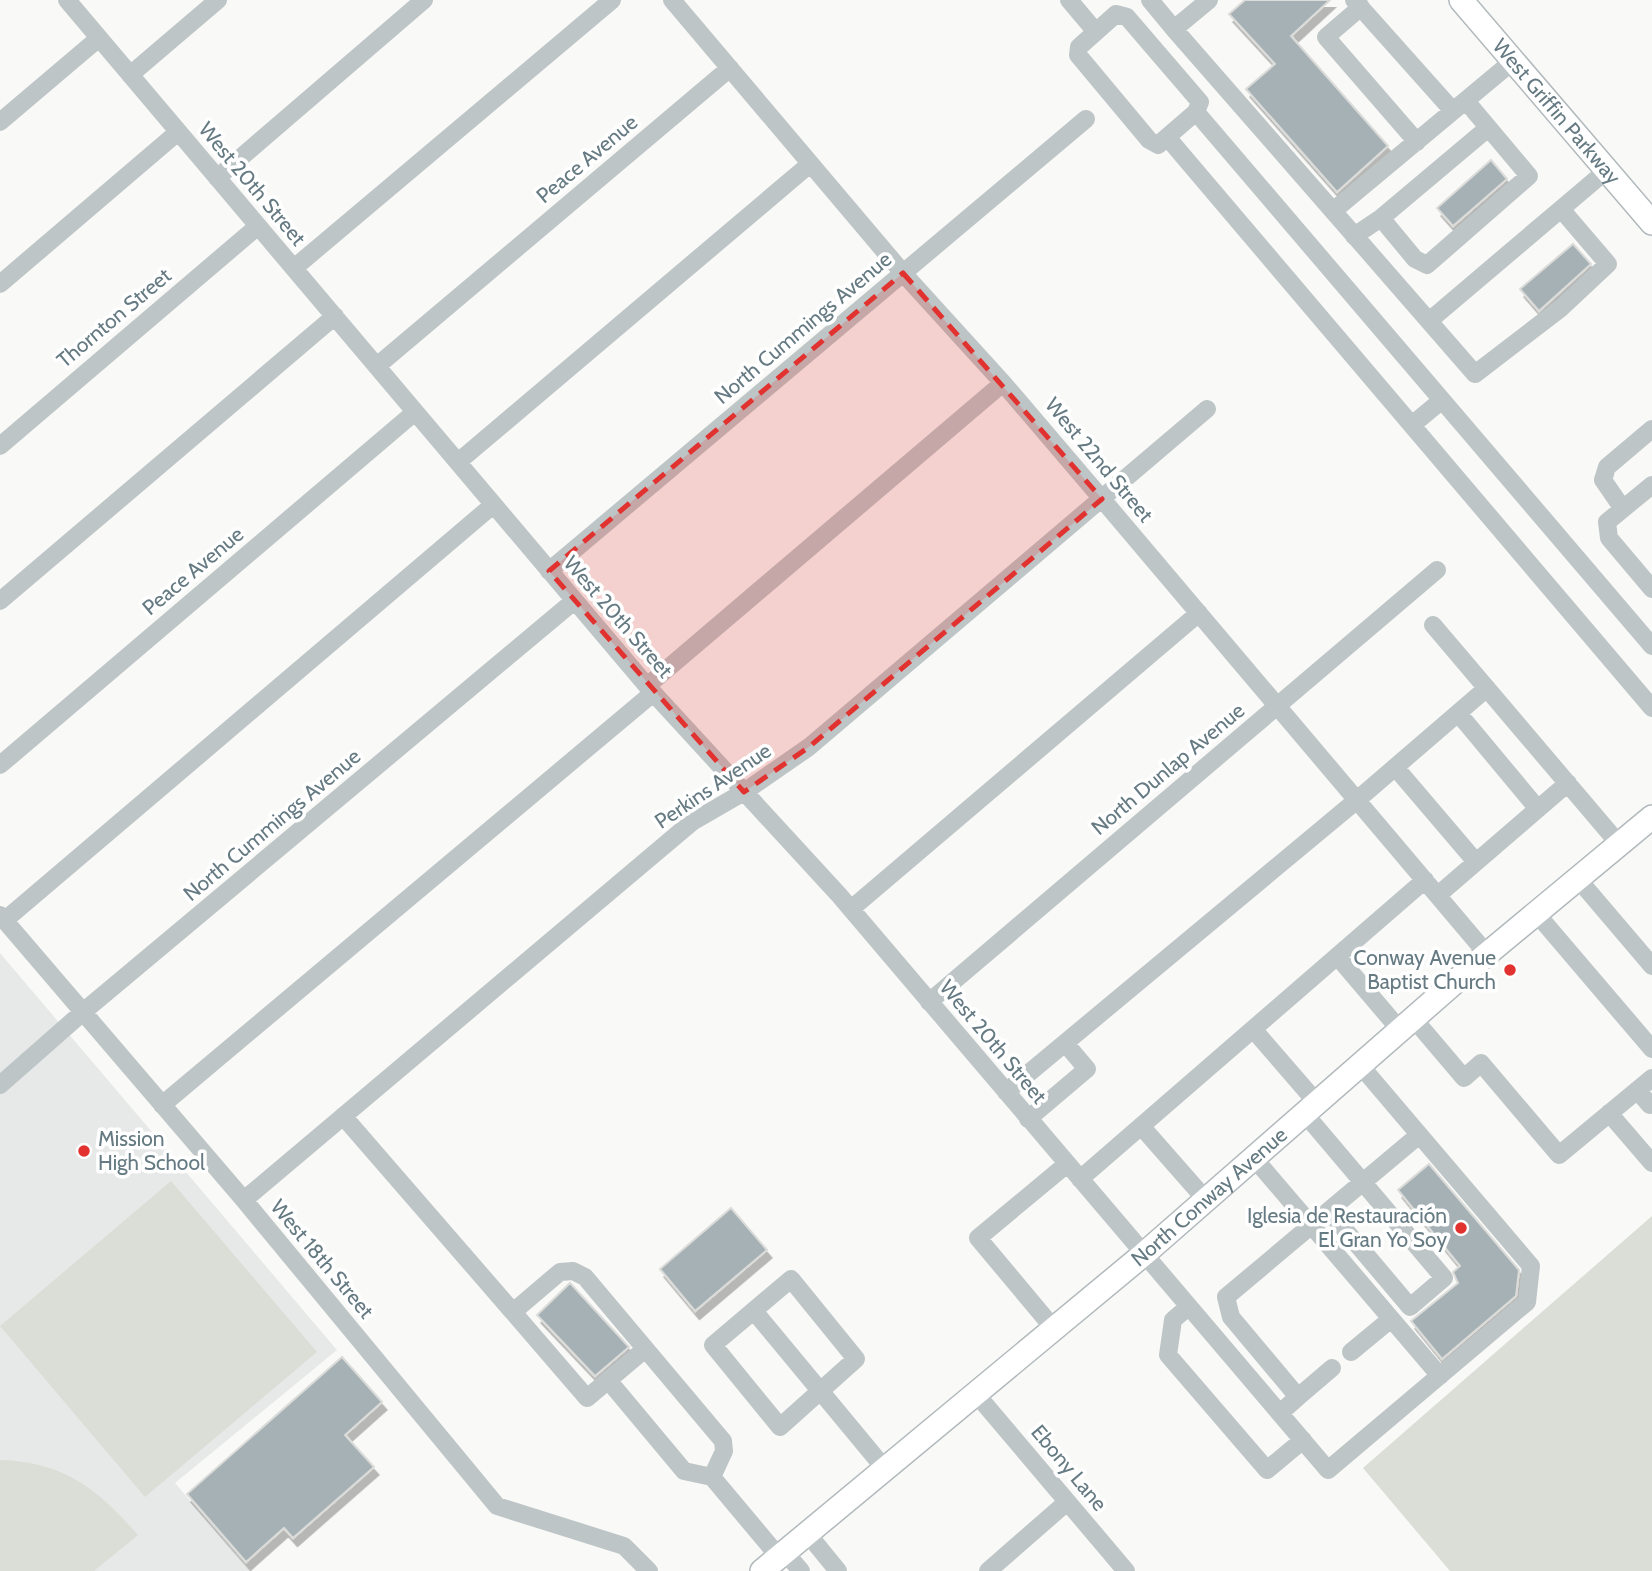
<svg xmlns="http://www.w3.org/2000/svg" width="1652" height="1571" viewBox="0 0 1652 1571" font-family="Cabin,sans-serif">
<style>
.built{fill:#e7e9e8}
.green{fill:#dbded6}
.building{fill:#a5b1b5;stroke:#dbdbd9;stroke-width:2;filter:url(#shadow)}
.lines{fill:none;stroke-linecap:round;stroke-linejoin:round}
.major-casing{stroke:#b2b9bc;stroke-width:26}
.minor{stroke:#bec5c7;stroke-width:18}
.major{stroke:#fff;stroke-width:23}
.marked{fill:#e1322f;fill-opacity:0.2;stroke:#e1322f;stroke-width:5;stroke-dasharray:14 9;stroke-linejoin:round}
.poi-dot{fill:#e1322f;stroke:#fff;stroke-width:2.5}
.labels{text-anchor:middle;stroke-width:7;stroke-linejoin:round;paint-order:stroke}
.street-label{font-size:21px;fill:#657a82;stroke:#fff}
.poi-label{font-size:21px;fill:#657a82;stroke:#fff;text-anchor:end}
</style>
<defs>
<filter id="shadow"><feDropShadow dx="4.5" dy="8" stdDeviation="0" flood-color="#0004"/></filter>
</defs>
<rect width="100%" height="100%" fill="#f9f9f7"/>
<!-- built -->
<path class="built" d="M0,953L337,1350L175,1483L250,1571H0Z"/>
<!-- green -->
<path class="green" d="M171,1181L317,1352L145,1497L0,1326Z
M1652,1216V1571H1450L1363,1468Z
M0,1460C65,1462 97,1489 138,1535L94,1571H0Z"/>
<!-- building -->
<path class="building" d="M1245,0H1330L1291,36L1388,146L1337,192L1246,89L1275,64L1229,14Z
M1491,160L1507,179L1453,226L1437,208Z
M1573,244L1591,264L1539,311L1520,289Z
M1429,1164L1519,1270L1516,1296L1442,1359L1411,1321L1458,1283L1453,1272L1460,1266L1398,1190Z
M731,1208L767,1250L695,1311L660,1269Z
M570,1283L629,1347L595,1376L537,1315Z
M342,1357L382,1402L345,1435L374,1467L293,1538L284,1528L246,1562L187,1494Z"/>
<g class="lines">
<!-- major casing -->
<g class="major-casing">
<g id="major">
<path id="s1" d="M1461,0L1652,223"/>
<path id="s2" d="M762,1571L1144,1254L1487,954L1652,817"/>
</g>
</g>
<!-- minor -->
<path class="minor" d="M67,0L647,686L839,895L1328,1470L1527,1302L1531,1266L1360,1065
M672,0L903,273L1003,383L1102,499L1487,954
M1069,0L1096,32
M1150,0L1174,29
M1209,0L1174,29L1333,211L1475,374L1561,308L1608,264L1561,209L1429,321
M1354,0L1453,111
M1361,7L1326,37L1417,142
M130,75L218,0
M0,122L99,38
M1167,137L1196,112
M217,178L424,0
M1561,209L1607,170
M1333,211L1513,61
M1381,218L1415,259L1427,265L1529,176L1466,101
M1354,236L1381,218L1488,128
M294,268L612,0
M0,284L178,132
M377,366L730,68
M1412,425L1442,400
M0,446L258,226
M458,462L810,164
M1652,485L1607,522L1609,538L1652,589
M1623,509L1603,480L1607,467L1652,429
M549,571L1086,119
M0,601L335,316
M1433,625L1619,844
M1652,646L1196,112L1200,102L1127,17L1116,14L1079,47L1078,55L1149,140L1158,145L1167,137L1652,708
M647,686L1003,383
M1458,713L1538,809
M0,765L415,412
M1395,767L1476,862
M1578,879L1652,966
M1438,895L1568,783
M851,909L1199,613
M1536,913L1652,1049
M0,915L244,1200L497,1506L624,1546L649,1571
M5,920L493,505
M1337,956L1400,1030
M929,1002L1437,570
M1413,1018L1464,1078L1481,1063L1559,1155L1652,1078
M1253,1029L1317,1103
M0,1085L83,1012L574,601
M1637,1090L1650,1105
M1006,1092L1357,800L1487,688
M162,1105L653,693
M1609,1113L1652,1163
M1305,1114L1444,1278L1410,1307L1329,1211
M343,1116L513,1312
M1028,1119L1087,1069L1065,1043
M1141,1126L1206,1200
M1254,1158L1440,1376
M1080,1179L1425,880
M244,1200L692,822L744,792L809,747L1207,409
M791,1279L856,1359L780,1427L713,1345Z
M1188,1307L1173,1320L1168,1355L1267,1470L1303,1440
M754,1311L885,1469
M1055,1330L978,1238L1067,1164
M645,1349L587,1398L513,1312L560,1272L573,1271L585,1277L723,1441L724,1451L712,1477
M1351,1352L1391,1319
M608,1380L684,1471L712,1477L779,1557
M977,1395L1126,1571
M1298,1397L1332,1368
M1280,1413L1298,1397L1231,1317L1226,1297L1419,1135
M807,1533L838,1571
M785,1552L801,1571
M988,1571L1067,1502"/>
<!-- major -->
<use href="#major" class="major"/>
</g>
<!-- marked area -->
<path class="marked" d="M903,273L1102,499L809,747L744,792L549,571Z"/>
<!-- markers -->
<g class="poi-dot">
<circle cx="1510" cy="970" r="7"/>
<circle cx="84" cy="1151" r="7"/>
<circle cx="1461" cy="1228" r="7"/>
</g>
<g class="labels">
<!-- street labels -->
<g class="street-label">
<text dy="7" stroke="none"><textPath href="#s1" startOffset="147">West Griffin Parkway</textPath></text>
<text transform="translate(587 159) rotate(-40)" y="7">Peace Avenue</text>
<text transform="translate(252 184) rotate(50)" y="7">West 20th Street</text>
<text transform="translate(114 318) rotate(-40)" y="7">Thornton Street</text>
<text transform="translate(803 328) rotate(-40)" y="7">North Cummings Avenue</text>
<text transform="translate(1099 460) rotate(50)" y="7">West 22nd Street</text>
<text transform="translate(193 571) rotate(-40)" y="7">Peace Avenue</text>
<text transform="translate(618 617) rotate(49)" y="7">West 20th Street</text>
<text transform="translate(1168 769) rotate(-40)" y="7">North Dunlap Avenue</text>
<text transform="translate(713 786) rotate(-34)" y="7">Perkins Avenue</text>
<text transform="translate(272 825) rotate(-40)" y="7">North Cummings Avenue</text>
<text transform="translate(993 1042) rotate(50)" y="7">West 20th Street</text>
<text dy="7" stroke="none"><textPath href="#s2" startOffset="583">North Conway Avenue</textPath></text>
<text transform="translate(322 1259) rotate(50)" y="7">West 18th Street</text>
<text transform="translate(1069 1468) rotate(50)" y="7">Ebony Lane</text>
</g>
<!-- poi labels -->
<g class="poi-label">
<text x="1496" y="965">Conway Avenue<tspan x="1496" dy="24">Baptist Church</tspan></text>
<text x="98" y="1146" text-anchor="start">Mission<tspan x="98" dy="24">High School</tspan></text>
<text x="1447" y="1223">Iglesia de Restauración<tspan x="1447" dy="24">El Gran Yo Soy</tspan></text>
</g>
</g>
</svg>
